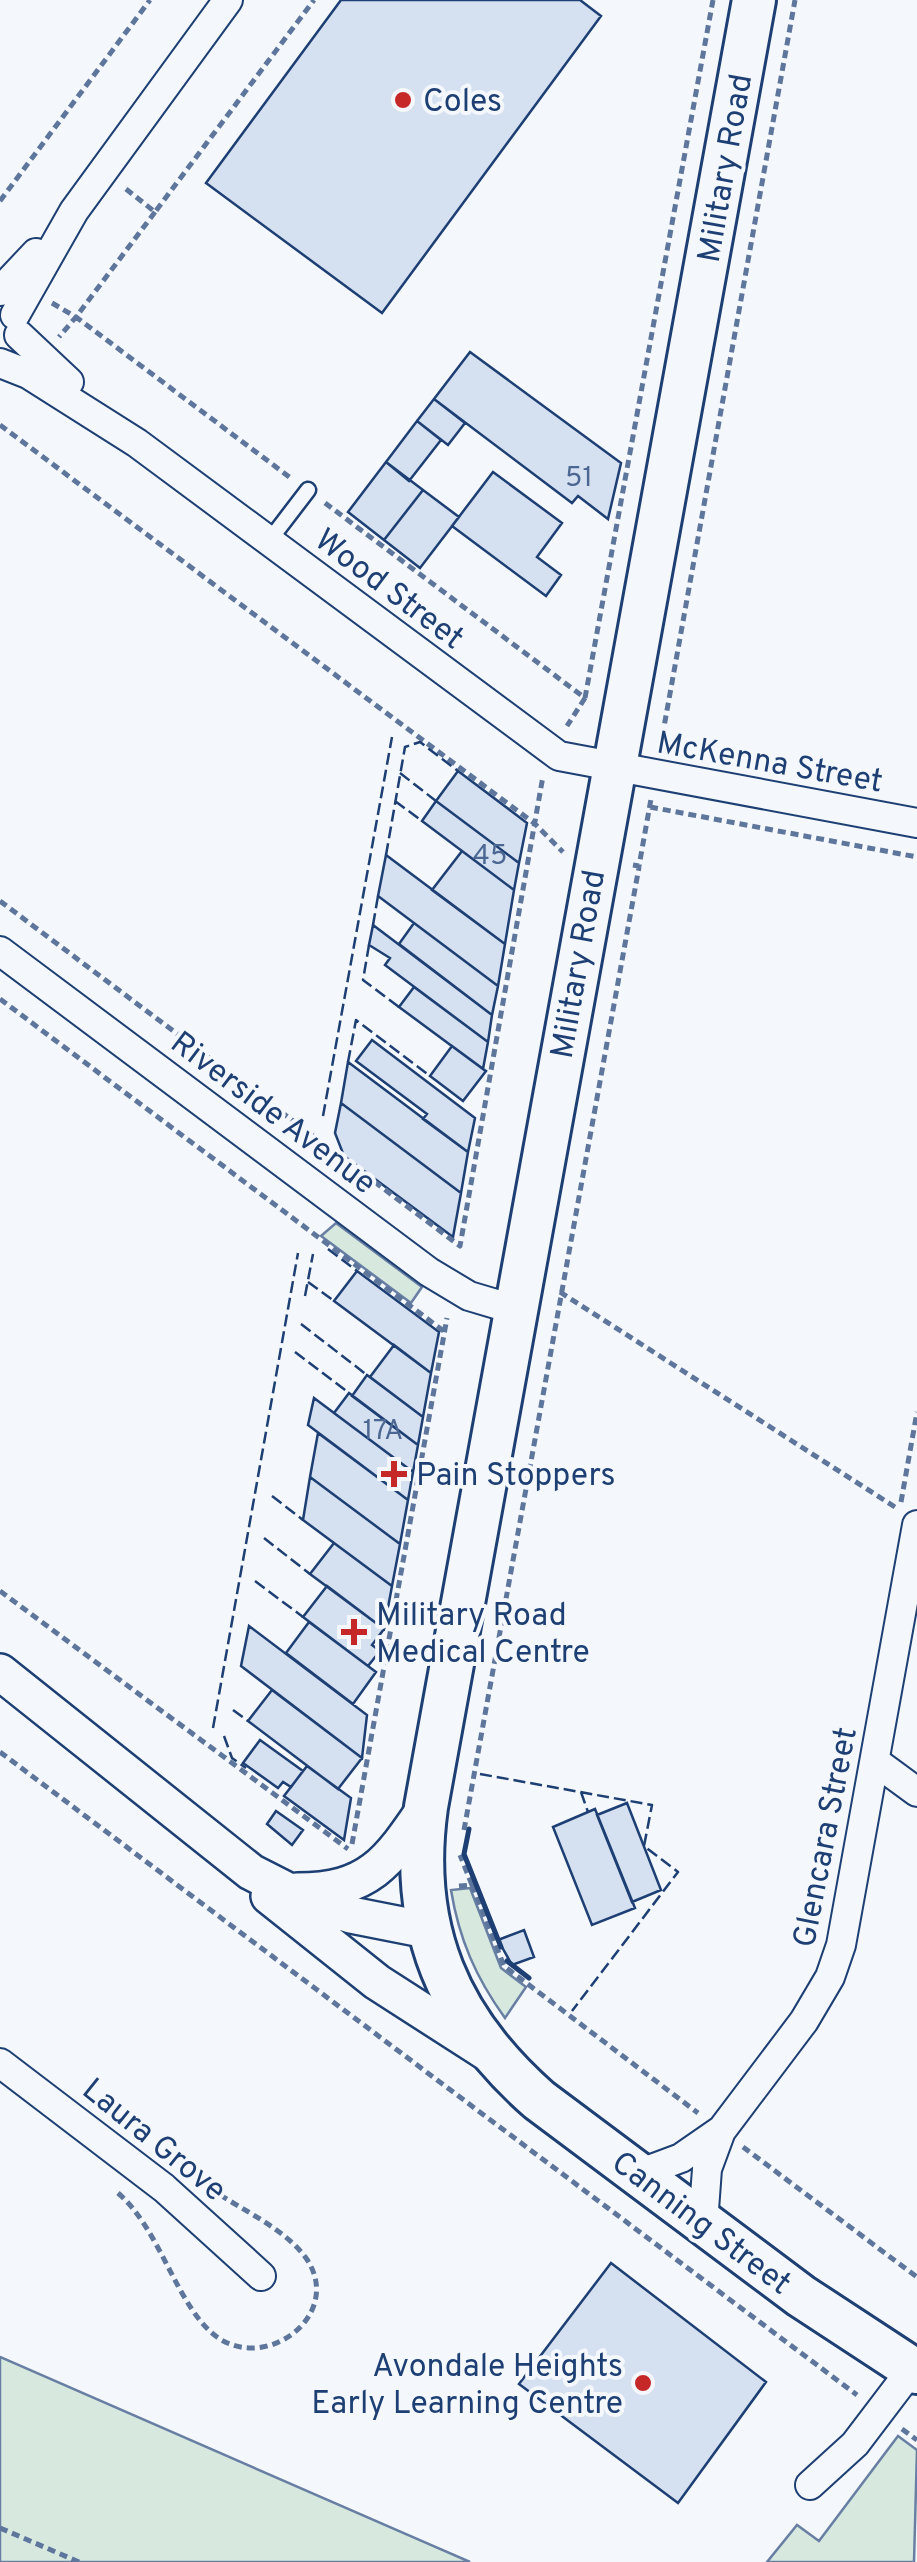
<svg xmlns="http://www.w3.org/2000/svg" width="917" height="2562" viewBox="0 0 917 2562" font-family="Overpass,sans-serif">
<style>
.green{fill:#d7e8df;stroke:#687fa3;stroke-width:2.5}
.building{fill:#d5e0f0;stroke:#1d3f73;stroke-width:2.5}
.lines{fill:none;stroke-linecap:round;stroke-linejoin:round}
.service-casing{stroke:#1d3f73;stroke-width:19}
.minor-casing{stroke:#1d3f73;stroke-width:32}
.tertiary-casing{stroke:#1d3f73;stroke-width:40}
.primary-casing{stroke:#1d3f73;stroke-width:48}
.path{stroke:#5e769c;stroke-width:5;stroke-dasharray:8 5;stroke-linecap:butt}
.service{stroke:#f4f7fb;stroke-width:14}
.minor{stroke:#f4f7fb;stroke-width:28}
.tertiary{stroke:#f4f7fb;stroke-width:35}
.primary{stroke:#f4f7fb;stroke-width:42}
.fence{stroke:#1d3f73;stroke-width:2.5;stroke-dasharray:12 5;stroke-linecap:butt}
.wall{stroke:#1d3f73;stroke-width:5}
.poi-dot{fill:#c62828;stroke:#f4f7fb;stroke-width:4}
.labels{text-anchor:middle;stroke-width:8;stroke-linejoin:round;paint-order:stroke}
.number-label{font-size:28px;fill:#4b6792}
.poi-label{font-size:32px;fill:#1d3f73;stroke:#f4f7fb;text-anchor:start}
.street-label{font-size:32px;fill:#1d3f73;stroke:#f4f7fb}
</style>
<rect width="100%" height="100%" fill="#f4f7fb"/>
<!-- green -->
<path class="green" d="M336,1223L422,1287L411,1303L321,1236Z
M470,1888L501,1968L526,1987L505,2018C476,1978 459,1939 451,1890Z
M0,2357L470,2562H0Z
M898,2436L917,2450L914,2562H767L797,2525L819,2541Z"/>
<!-- building -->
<path class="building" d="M341,0H580L601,16L382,313L206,183Z
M470,352L621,463L608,519L578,496L572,503L434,399Z
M434,399L465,423L448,445L417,421Z
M417,421L441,440L409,481L386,462Z
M386,462L423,490L384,540L348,512Z
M493,472L562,523L537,557L561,575L546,596L452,526Z
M423,490L459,517L420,568L384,540Z
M458,771L527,823L519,863L436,801Z
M436,801L519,863L514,890L422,821Z
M462,851L514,890L505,944L432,890Z
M386,855L505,944L498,986L378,896Z
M414,923L498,986L492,1015L399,944Z
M373,925L492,1015L488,1042L385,965L390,958L369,945Z
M414,987L488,1042L483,1069L399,1007Z
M372,1040L475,1118L468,1152L423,1119L427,1114L356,1061Z
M452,1046L486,1071L463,1101L430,1076Z
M348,1062L468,1152L461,1193L341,1103Z
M341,1103L461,1193L453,1237L344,1156L335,1133Z
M357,1271L439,1332L431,1373L334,1301Z
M394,1345L431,1373L423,1417L370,1377Z
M367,1375L423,1417L418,1445L352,1396Z
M349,1393L418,1445L413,1472L334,1413Z
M314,1398L413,1472L408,1500L308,1425Z
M318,1433L408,1500L400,1544L310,1477Z
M310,1477L400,1544L392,1586L303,1520Z
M334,1543L392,1586L384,1629L310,1574Z
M327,1586L384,1629L372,1645L380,1651L368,1666L303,1617Z
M309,1622L376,1672L353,1704L286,1653Z
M249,1626L367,1715L362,1758L241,1666Z
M272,1690L362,1758L338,1789L248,1721Z
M260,1740L303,1771L291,1787L283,1782L278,1788L243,1763Z
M307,1766L351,1798L344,1840L284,1796Z
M627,1803L661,1890L632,1902L597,1815Z
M595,1809L635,1908L592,1925L553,1827Z
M276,1811L303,1830L292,1845L267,1824Z
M524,1930L534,1957L512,1965L498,1940Z
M611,2263L766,2382L678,2503L519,2384Z"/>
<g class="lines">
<!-- service casing -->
<g class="service-casing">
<path id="service" d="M269,541L308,490"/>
</g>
<!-- minor casing -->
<g class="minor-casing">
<path id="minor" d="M0,291L36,253
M15,315L74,211L228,0
M19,335L69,382
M0,363L28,374L137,443L559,756L917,823
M0,951L429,1272L469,1296L516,1310
M876,1762L917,1792
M0,2063L164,2188L261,2276
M638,2174L681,2158L720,2131
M703,2223L707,2169L721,2131L804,2021L830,1977L841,1945L917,1525
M810,2485L855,2444L912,2369"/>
</g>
<!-- tertiary casing -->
<g class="tertiary-casing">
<path id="tertiary" d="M0,1672L251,1872L308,1901L351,1915L427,1930
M297,1891C369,1891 388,1863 426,1807
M269,1896L377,1982L486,2052"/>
</g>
<!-- primary casing -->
<g class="primary-casing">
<path id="primary" d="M754,0L426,1807C409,1928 448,2020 539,2100L801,2296L917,2372"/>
</g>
<!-- path -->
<path class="path" d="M126,189L155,212L314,0
M0,201L150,0
M155,212L76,317L292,479
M52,303L76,317L59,337
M0,425L534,823L563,852
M325,503L585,698L567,726
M585,698L713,0
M660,749L795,0
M650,807L917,857
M633,865L639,866L651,799
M0,901L460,1246L543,776
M0,999L445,1332
M560,1292L898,1509
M901,1502L917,1412
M0,1591L348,1849
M0,1752L857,2395
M464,1830L639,867
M352,1844L447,1318
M472,1885L504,1966L698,2113
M459,1886L472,1885L460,1855
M743,2147L917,2277
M118,2193C161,2230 177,2308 217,2337C267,2373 345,2314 306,2258C285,2229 244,2211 214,2191
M902,2429L917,2440
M0,2528L79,2562"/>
<!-- service -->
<use href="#service" class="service"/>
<!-- minor -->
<use href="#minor" class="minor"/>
<!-- tertiary -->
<use href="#tertiary" class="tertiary"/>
<!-- primary -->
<use href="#primary" class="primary"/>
<!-- fence -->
<path class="fence" d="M400,773L436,801
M395,801L422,821
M386,855L405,747L420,742L458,771
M373,925L378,896
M369,945L363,980L399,1007
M348,1062L356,1020L430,1076
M323,1116L392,737
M328,1249L357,1271
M308,1282L334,1301
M305,1296L313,1254
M301,1324L367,1375
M295,1352L349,1393
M272,1496L303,1520
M264,1538L310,1574
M255,1581L303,1617
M233,1710L248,1721
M213,1728L298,1253
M224,1736L232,1758L246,1768
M480,1774L652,1805L644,1846L678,1872L572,2011
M581,1792L588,1812"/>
<!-- wall -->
<path class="wall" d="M469,1829L464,1854L501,1947
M507,1961L529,1978"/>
</g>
<!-- markers -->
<g class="poi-dot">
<circle cx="403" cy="100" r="10"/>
<path d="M389 1459h10v10h10v10h-10v10h-10v-10h-10v-10h10z"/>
<path d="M349 1617h10v10h10v10h-10v10h-10v-10h-10v-10h10z"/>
<circle cx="643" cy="2383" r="10"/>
</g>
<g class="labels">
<!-- number labels -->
<g class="number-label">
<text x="579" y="486">51</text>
<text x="490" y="864">45</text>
<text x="383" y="1439">17A</text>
</g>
<!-- poi labels -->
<g class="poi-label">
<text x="423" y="111">Coles</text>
<text x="416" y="1485">Pain Stoppers</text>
<text x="376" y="1625">Military Road<tspan x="376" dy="37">Medical Centre</tspan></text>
<text x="623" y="2376" text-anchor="end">Avondale Heights<tspan x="623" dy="37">Early Learning Centre</tspan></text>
</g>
<!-- street labels -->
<g class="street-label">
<text transform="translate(724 168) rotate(-80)" y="11">Military Road</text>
<text transform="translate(390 588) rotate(37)" y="11">Wood Street</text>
<text transform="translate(770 761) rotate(10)" y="11">McKenna Street</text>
<text transform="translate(577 964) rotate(-80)" y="11">Military Road</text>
<text transform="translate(274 1112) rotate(37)" y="11">Riverside Avenue</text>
<text transform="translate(824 1837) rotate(-79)" y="11">Glencara Street</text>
<text transform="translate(155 2139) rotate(39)" y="11">Laura Grove</text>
<text transform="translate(702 2222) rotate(37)" y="11">Canning Street</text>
</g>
</g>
</svg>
